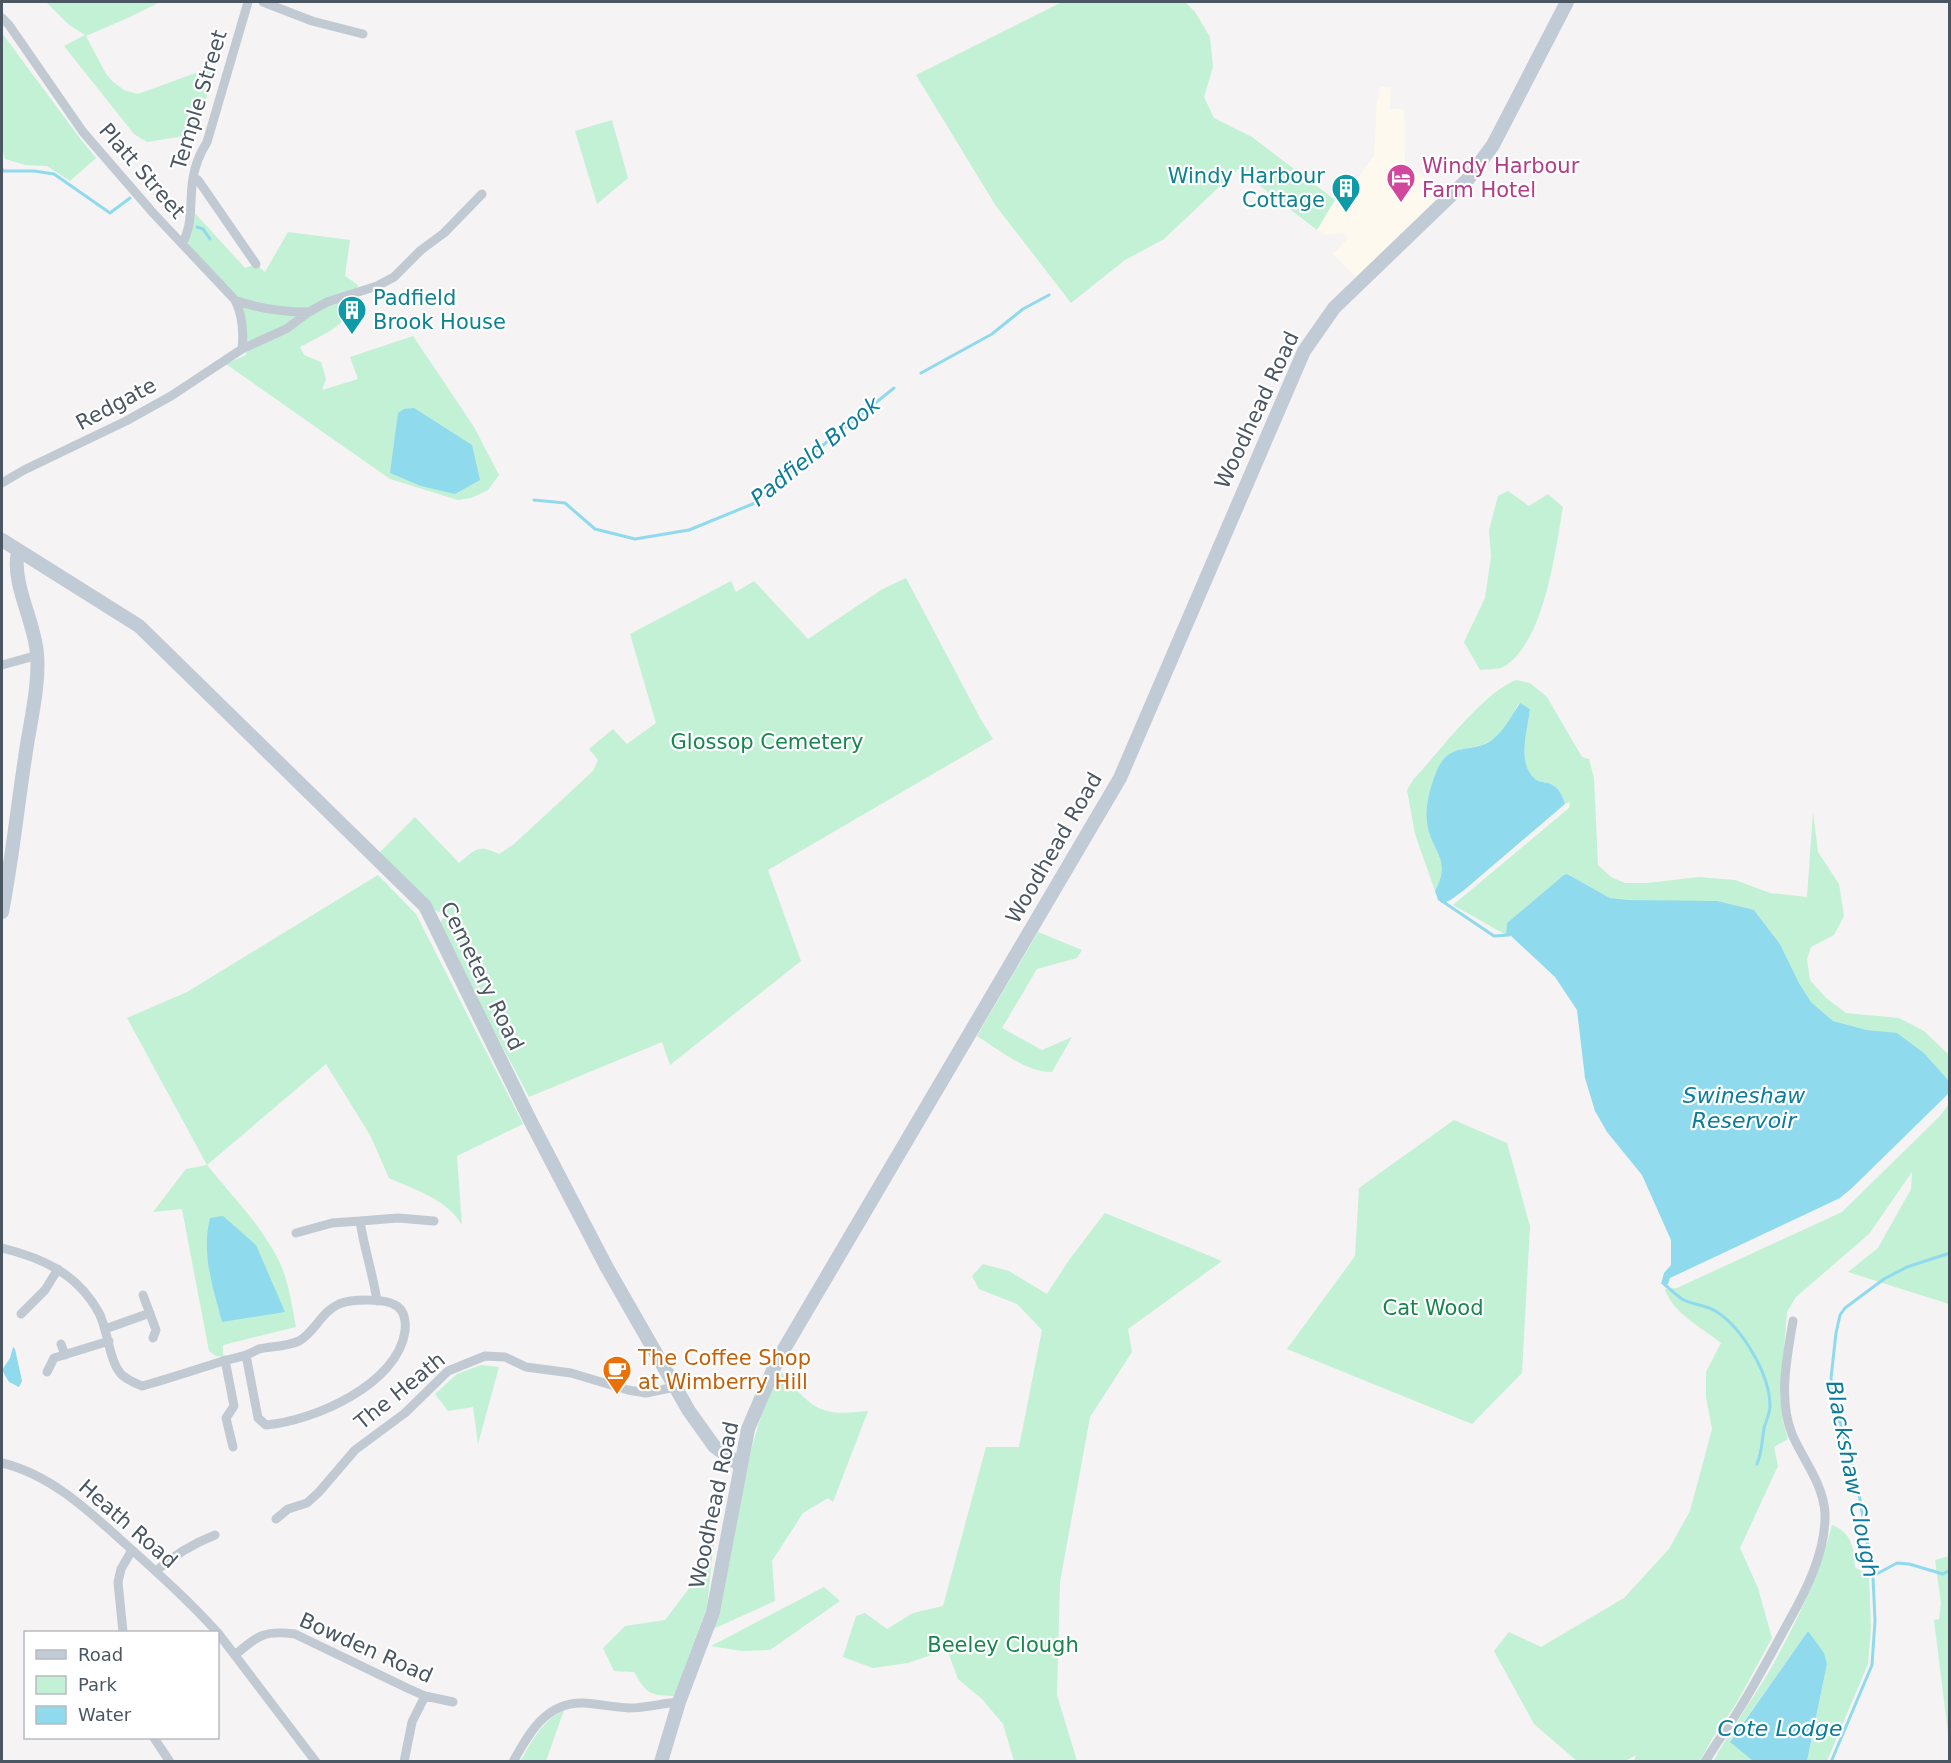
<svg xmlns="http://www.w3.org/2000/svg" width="1951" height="1763" viewBox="0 0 1951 1763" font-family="'DejaVu Sans',sans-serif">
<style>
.commercial{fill:#fdf9ef}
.green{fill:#c3f1d5}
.water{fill:#90daee}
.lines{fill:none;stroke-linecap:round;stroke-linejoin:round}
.stream{stroke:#90daee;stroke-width:3}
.street{stroke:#c1cad2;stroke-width:9}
.secondary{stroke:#c1cbd6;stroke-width:14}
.labels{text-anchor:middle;stroke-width:4.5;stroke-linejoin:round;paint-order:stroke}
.street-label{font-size:21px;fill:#4a5661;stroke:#fff}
.hotel-label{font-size:21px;fill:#b23c85;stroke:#fff;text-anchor:start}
.culture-label{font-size:21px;fill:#0d838f;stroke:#fff;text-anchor:end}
.park-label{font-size:21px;fill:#17864f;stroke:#fff}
.food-label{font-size:21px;fill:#c56008;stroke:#fff;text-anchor:start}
.water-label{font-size:22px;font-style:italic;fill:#0c7c9b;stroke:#fff}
</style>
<rect width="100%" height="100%" fill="#f5f3f3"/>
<!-- commercial -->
<path class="commercial" d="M1380,87H1391L1390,109H1404L1405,165L1448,193L1356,277L1333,254L1347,239L1345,233L1326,235L1317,230L1335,200L1350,188L1374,156L1377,100L1379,98Z"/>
<!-- green -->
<path class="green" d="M46,2H160L130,17L86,36L106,74L113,82L124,90L138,94L212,67L214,71L196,134L147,142L134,134L64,46L85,35L69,25Z
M1062,2H1185L1195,12L1210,37L1213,67L1204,97L1214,118L1252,137L1335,200L1317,230L1238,169L1164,239L1125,260L1071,303L996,206L916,75Z
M2,33L82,141L96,158L70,181L47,166L25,165L5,159L2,148Z
M612,120L628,178L597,204L575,131Z
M192,210L245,268L256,264L265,272L288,232L350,240L345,276L358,285C351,325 334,329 300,347L304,355L321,362L326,379L322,390L358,379L350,357L413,336L474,427L499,475L488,490L471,498L458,500L390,479L226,364L246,355C247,336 248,321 241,303L185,244Z
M1508,491L1529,506L1548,494L1563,507C1555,551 1545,643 1503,667C1497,670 1487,669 1480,670L1464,642L1485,598L1491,556L1489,530L1498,496Z
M906,578L980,718L993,739L768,870L801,961L670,1065L662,1042L529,1097L440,928L441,921L445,915L435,910L379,853L415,817L459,863C476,849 478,844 499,854L513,845L593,771L598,760L589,749L613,729L627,744L656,723L630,634L731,581L736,592L754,581L808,639L881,590Z
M1516,680L1530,683L1547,697L1582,757L1589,759L1594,778L1598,865L1611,877L1625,883H1647L1699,877L1735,880L1770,893L1807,897L1813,812L1818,852L1839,884L1844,916L1834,935L1811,947L1807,959L1810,980L1826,998L1846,1013L1899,1018L1924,1031L1949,1055V1081L1924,1053L1898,1034L1867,1030L1833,1021L1811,1002L1799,983L1780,944L1754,910L1610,898L1567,874L1507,923L1506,935L1453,905L1569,808L1570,802L1565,804C1562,794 1558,786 1548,783C1545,782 1541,782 1538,781C1515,766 1528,731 1530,709L1519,703C1512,716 1504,732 1492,740C1474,752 1451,744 1440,765C1437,772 1431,830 1432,839C1433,845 1438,850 1440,855C1445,868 1441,880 1435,891L1415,834L1407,790L1413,780C1438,753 1484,692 1516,680Z
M378,875L416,914L523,1124L457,1156L462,1225C447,1199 415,1190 389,1178L370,1135L326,1064L207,1165C232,1196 263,1227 280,1263C289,1283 292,1306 296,1327L223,1345V1357L216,1356L209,1351L182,1209L153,1212L186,1169L207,1165L127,1018L187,992Z
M1038,932L1082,950L1077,958L1037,969L1002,1028L1042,1050L1072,1037L1052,1072C1026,1072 999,1050 977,1036Z
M1949,1104V1304L1848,1272L1878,1248L1911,1189L1912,1172L1869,1234L1796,1297L1787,1312L1780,1396L1783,1422L1788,1439L1774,1447L1778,1466L1740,1548L1758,1588L1772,1638L1736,1704L1712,1739L1700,1761H1634L1636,1755L1625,1761H1577L1534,1724L1494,1651L1509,1632L1541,1647L1624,1598L1669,1549L1690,1511L1712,1429L1706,1397V1372L1721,1343C1703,1328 1672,1313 1665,1289L1677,1288L1842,1212L1939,1117Z
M1454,1120L1507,1143L1530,1226L1522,1373L1472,1424L1287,1349L1355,1256L1359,1188Z
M1105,1213L1222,1261L1128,1329L1132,1352L1090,1417L1060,1582L1057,1695L1077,1761H1014L1003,1724L982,1699L958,1679L945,1644L934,1654L908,1663L873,1668L843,1657L856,1616L865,1613L887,1629L913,1613L943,1606L986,1447H1019L1042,1330L1017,1304L979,1289L972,1276L983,1264L1009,1271L1047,1294L1069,1260Z
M481,1365L499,1367L478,1444L473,1407L448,1411L435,1394L457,1374Z
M781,1372C793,1385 807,1405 824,1410C838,1415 854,1412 868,1411L833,1502L828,1498L803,1513L772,1561L775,1601L713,1629L721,1607L751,1450L766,1399Z
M1832,1525C1852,1533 1854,1548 1855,1567L1869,1576L1871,1627L1868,1664L1827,1761H1807L1827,1664L1808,1631L1730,1741L1753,1761L1713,1762C1730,1729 1753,1700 1771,1668C1797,1622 1819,1575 1832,1525Z
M715,1531L707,1607L674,1696C649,1695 647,1694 634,1672L614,1671L603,1648L625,1626L665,1620L691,1586Z
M1949,1556H1950L1949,1741L1934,1620L1939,1619L1941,1603L1935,1560Z
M824,1587L840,1601L770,1650L742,1651L711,1646Z
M564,1710L546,1761L520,1762C532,1741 542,1721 564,1710Z"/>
<!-- water -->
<path class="water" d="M414,408L472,445L480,480L455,494L421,486L390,473L398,413L404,409Z
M1520,703L1530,709C1528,731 1515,766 1538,781C1541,782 1544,782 1548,783C1558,786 1562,794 1565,804L1463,891L1449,901L1442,903L1438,900L1435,891C1453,858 1430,851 1427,822C1425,804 1431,784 1438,768C1451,741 1473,754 1492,740C1504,731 1512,715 1520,703Z
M1567,874L1610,898L1630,900L1717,901L1754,910L1780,944L1799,983L1811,1002L1833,1021L1867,1030L1897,1033L1924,1053L1949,1081V1093L1852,1188L1840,1198L1670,1278L1668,1284H1661L1664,1273L1671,1265V1240L1642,1175L1607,1132L1595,1111L1585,1078L1577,1010L1555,977L1510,935H1506L1507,923L1564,875Z
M223,1216L256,1245L285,1312L222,1322C213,1287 201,1254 210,1218Z
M13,1347L15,1349L22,1381L19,1387L9,1382L2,1370L10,1358Z
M1808,1631L1824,1653L1827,1664L1807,1761H1753L1730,1742Z"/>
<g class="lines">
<!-- stream -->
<path class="stream" d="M2,169L3,171H34L54,174L110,213L130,198
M197,227L203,229L210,239
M921,373L992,334L1023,309L1049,295
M534,500L565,503L595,529L635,539L689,530L755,503L776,483L894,388
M1442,901L1494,936L1509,935
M1666,1280L1664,1284C1670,1289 1676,1295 1682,1299C1692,1305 1707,1305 1717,1312C1743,1329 1770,1375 1770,1406C1770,1413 1766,1421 1764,1428C1762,1441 1762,1452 1757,1464
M1873,1576L1897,1563L1909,1564L1943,1574L1950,1570
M1831,1762L1872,1665L1875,1621L1873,1577L1857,1482L1834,1401L1831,1378L1836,1333L1840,1315L1845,1308L1884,1279L1907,1267L1950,1253"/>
<!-- street -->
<path class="street" d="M263,2L312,21L363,34
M2,18L9,25L83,132L154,214L235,300C243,316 244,331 242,349
M193,178L198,180L256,264
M182,244C194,223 189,201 193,178C195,166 200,153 207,142L248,2
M235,300C259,309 284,312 309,312
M2,483L24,470L126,421L171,396L242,349L286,329L309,312L327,302L377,286L394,277L421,250L444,233L482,194
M2,665L38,655
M360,1221L398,1218L434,1221
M296,1233L332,1223L360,1221C364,1248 373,1274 377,1301
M2,1248C43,1258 78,1274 99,1313C108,1330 109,1361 121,1374C127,1380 135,1383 142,1386C168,1379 194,1370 220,1362C229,1359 238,1358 246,1355C251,1353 255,1351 259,1349C273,1346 285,1347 299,1341C315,1332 321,1312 339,1304C351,1299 386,1298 397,1306C405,1312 406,1322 405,1331C398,1384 314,1421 266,1425L258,1418L246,1355
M143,1295L156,1330L153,1338
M21,1314L45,1290L58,1269
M105,1329L150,1313
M61,1344L65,1355
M225,1360L234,1406L226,1418L233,1447
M47,1372L54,1358L109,1341
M2,1463C53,1475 93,1515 131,1549C161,1576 191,1603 217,1632
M276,1519L288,1509L307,1503L319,1492L355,1450L405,1413L448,1371L485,1356L505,1357L526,1367L571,1373L628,1390L646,1393L675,1387
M156,1571C174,1555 192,1544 215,1535
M123,1632L118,1582L121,1569L132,1550
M218,1633L316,1762
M235,1655C258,1635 265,1630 295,1634L407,1688L425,1696L453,1702
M154,1738L170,1762
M404,1762L412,1722L425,1696
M513,1762C529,1733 546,1702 583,1703C598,1704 613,1707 629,1708C646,1708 663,1703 679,1702
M1705,1762C1716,1743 1729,1726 1740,1708C1758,1679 1773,1650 1789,1621C1807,1589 1826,1551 1825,1513C1823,1483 1803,1460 1792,1434C1778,1399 1787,1357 1793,1321"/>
<!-- secondary -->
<path class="secondary" d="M2,540L139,626L425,906L531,1122L606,1266L689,1411L714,1446L740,1465
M2,912C12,861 17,810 25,758C29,727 40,685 37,654C35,622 11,583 18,552
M661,1762L679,1702L713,1612L748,1429L777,1361L1120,778L1304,351L1334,308L1468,179L1493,145L1567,2"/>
</g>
<!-- icons -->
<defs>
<g id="hotel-pin" transform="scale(1.5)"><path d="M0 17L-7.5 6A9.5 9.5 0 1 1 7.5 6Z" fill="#d1479c" stroke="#fff"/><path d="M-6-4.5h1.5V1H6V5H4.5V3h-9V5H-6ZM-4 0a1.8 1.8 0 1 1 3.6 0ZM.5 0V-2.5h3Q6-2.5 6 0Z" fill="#fff"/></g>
<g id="building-pin" transform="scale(1.5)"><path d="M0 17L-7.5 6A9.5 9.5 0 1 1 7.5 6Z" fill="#0f9aa8" stroke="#fff"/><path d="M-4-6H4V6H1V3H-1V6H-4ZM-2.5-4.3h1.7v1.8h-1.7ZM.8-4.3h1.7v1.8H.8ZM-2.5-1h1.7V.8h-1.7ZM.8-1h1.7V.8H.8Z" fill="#fff"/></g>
<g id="cafe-pin" transform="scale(1.5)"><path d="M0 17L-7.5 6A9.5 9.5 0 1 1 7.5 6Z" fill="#e8710a" stroke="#fff"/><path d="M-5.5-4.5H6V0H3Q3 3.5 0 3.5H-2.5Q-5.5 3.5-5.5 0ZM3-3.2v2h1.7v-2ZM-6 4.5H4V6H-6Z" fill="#fff"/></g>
</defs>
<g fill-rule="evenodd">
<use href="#hotel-pin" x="1401" y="178"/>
<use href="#building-pin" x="1346" y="188"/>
<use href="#building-pin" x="352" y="310"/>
<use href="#cafe-pin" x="617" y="1370"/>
</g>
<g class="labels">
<!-- street labels -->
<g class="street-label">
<text transform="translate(199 100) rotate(-73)" y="7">Temple Street</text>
<text transform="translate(142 171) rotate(49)" y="7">Platt Street</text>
<text transform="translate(116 404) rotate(-28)" y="7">Redgate</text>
<text transform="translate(1257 410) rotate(-65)" y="7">Woodhead Road</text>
<text transform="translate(1054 848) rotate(-60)" y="7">Woodhead Road</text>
<text transform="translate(482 976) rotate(64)" y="7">Cemetery Road</text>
<text transform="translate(400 1391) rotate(-39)" y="7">The Heath</text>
<text transform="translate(714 1505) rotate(-78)" y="7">Woodhead Road</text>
<text transform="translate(128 1524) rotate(41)" y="7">Heath Road</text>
<text transform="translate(366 1648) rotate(24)" y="7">Bowden Road</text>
</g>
<!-- hotel labels -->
<g class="hotel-label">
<text x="1422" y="173">Windy Harbour<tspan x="1422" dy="24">Farm Hotel</tspan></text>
</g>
<!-- culture labels -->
<g class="culture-label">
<text x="1325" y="183">Windy Harbour<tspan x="1325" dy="24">Cottage</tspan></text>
<text x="373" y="305" text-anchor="start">Padfield<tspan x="373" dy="24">Brook House</tspan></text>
</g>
<!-- park labels -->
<g class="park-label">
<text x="767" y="749">Glossop Cemetery</text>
<text x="1433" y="1315">Cat Wood</text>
<text x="1003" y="1652">Beeley Clough</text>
</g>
<!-- food labels -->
<g class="food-label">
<text x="638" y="1365">The Coffee Shop<tspan x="638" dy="24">at Wimberry Hill</tspan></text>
</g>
<!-- water labels -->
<g class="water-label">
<text transform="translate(815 451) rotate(-39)" y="8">Padfield Brook</text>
<text x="1744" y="1103">Swineshaw<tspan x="1744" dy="25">Reservoir</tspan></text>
<text transform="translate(1853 1479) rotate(79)" y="8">Blackshaw Clough</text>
<text x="1780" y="1736">Cote Lodge</text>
</g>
</g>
<!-- border -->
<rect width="1951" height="1763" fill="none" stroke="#4a5661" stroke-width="6"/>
<!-- legend -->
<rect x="24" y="1631" width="195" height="108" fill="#ffffff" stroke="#b7bbc0" stroke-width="1.5"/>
<rect x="36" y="1650" width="30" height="9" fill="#c1cbd6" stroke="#b7bbc0" stroke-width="1.5"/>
<text x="78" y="1661" font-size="18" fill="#4a5661">Road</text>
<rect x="36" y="1676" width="30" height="18" fill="#c3f1d5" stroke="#b7bbc0" stroke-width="1.5"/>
<text x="78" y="1691" font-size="18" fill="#4a5661">Park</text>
<rect x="36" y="1706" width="30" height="18" fill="#90daee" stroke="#b7bbc0" stroke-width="1.5"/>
<text x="78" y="1721" font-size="18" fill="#4a5661">Water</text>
</svg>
